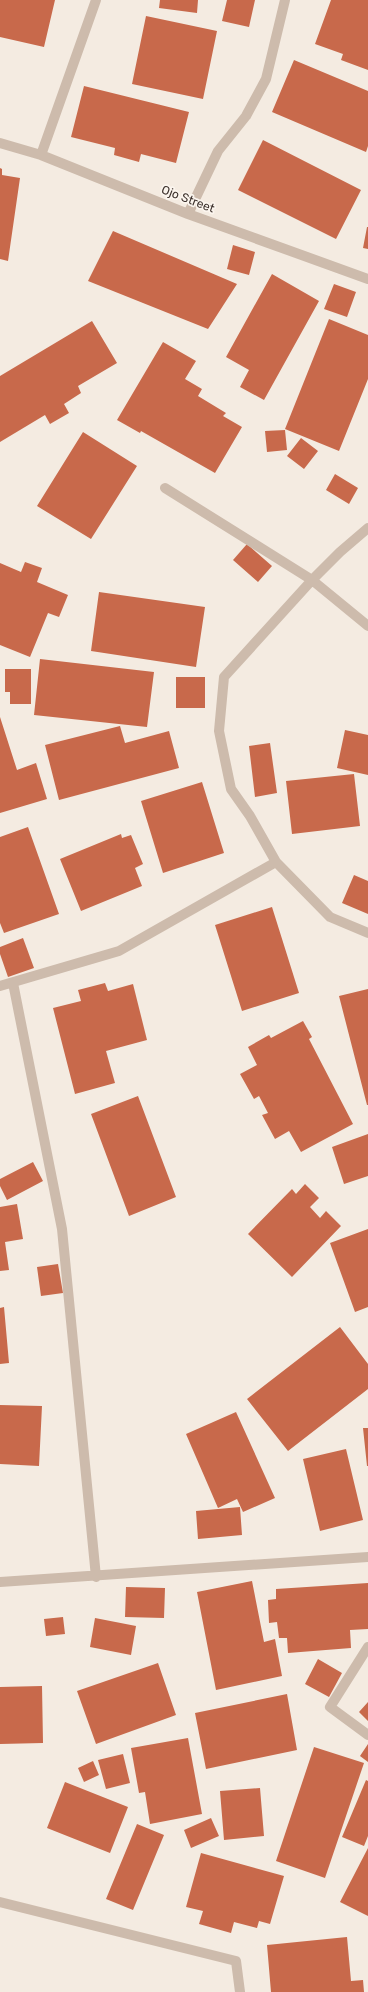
<svg xmlns="http://www.w3.org/2000/svg" width="368" height="1992" viewBox="0 0 368 1992" font-family="Rubik,sans-serif">
<style>
.building{fill:#c8694b}
.lines{fill:none;stroke-linecap:round;stroke-linejoin:round}
.minor{stroke:#cdbbac;stroke-width:10}
.labels{text-anchor:middle;stroke-width:3.5;stroke-linejoin:round;paint-order:stroke}
.street-label{font-size:12px;fill:#3b302b;stroke:#fbf5ee}
</style>
<rect width="100%" height="100%" fill="#f4ebe1"/>
<!-- building -->
<path class="building" d="M0,0H55L44,47L0,37Z
M160,0H198L197,13L159,8Z
M227,0H255L249,27L222,21Z
M331,0H368V70L341,60L343,54L315,44Z
M146,16L217,31L203,99L132,84Z
M294,60L368,91V146L366,152L272,112Z
M84,86L189,112L176,163L141,154L139,162L114,155L115,148L71,137Z
M263,140L361,190L336,239L238,190Z
M0,168L2,169V175L20,178L8,261L0,259Z
M367,227H368V249L363,248Z
M113,231L237,284L208,329L88,281Z
M233,245L255,252L249,275L227,269Z
M272,274L319,301L264,400L240,387L249,370L226,357Z
M334,284L356,292L347,317L324,309Z
M329,319L368,335V379L339,451L285,429Z
M92,321L117,363L78,386L81,393L64,404L69,413L50,424L45,415L0,442V376Z
M163,342L196,361L185,379L202,389L198,396L226,413L223,416L242,427L215,473L141,431L140,433L117,420Z
M285,430L287,450L267,452L265,431Z
M83,432L137,466L91,539L37,506Z
M301,438L318,451L304,469L287,456Z
M335,474L358,488L349,504L326,490Z
M247,544L272,566L258,582L233,560Z
M25,562L42,568L37,582L68,595L59,617L48,613L30,657L0,645V563L21,572Z
M99,592L205,607L196,667L91,651Z
M40,659L154,672L147,727L34,715Z
M5,669H31V704H10V692H5Z
M176,677H205V708H176Z
M0,717L17,770L36,763L47,799L0,813Z
M120,726L125,743L169,731L179,768L59,800L45,745Z
M345,730L368,735V775L337,768Z
M270,743L277,793L255,797L249,746Z
M354,774L360,826L292,834L286,781Z
M202,782L224,853L163,873L141,801Z
M28,827L59,914L4,933L0,923V837Z
M121,834L122,838L131,835L143,864L135,868L142,886L81,911L60,859Z
M354,875L368,881V914L342,903Z
M272,907L299,993L242,1011L215,925Z
M23,938L34,968L8,977L0,954V947Z
M105,983L108,991L133,984L147,1040L106,1051L115,1083L75,1094L53,1008L81,1001L78,990Z
M368,989V1105H367L339,996Z
M303,1021L312,1037L309,1039L353,1124L301,1152L289,1131L275,1139L262,1115L268,1113L259,1096L254,1099L240,1074L257,1065L248,1047L269,1035L271,1038Z
M138,1096L176,1197L129,1216L91,1114Z
M368,1134V1176L344,1184L332,1147Z
M33,1162L43,1181L7,1200L0,1186V1179Z
M305,1184L319,1198L310,1207L320,1218L326,1211L341,1226L292,1277L248,1234L292,1189L296,1194Z
M17,1204L23,1239L5,1242L9,1270L0,1271V1207Z
M368,1229V1307L355,1312L330,1243Z
M58,1264L63,1293L41,1296L37,1267Z
M4,1307L9,1363L0,1364V1308Z
M340,1327L368,1364V1389L288,1451L247,1399Z
M0,1405L42,1406L39,1466L0,1464Z
M236,1412L275,1498L243,1512L237,1499L218,1508L186,1434Z
M363,1428H368V1466H367Z
M346,1449L363,1520L320,1531L303,1459Z
M240,1507L242,1535L198,1539L196,1511Z
M252,1581L264,1642L275,1639L282,1676L216,1690L197,1592Z
M368,1583V1629L350,1630L351,1648L288,1653L287,1638H279L277,1622L269,1623L268,1600L276,1599V1589Z
M126,1587L165,1588L164,1618L125,1617Z
M63,1617L65,1634L46,1636L44,1619Z
M95,1618L136,1626L131,1655L90,1647Z
M318,1659L342,1673L329,1697L305,1684Z
M158,1663L176,1715L96,1744L77,1691Z
M42,1686L43,1743L0,1744V1687Z
M287,1694L297,1750L206,1769L195,1713Z
M368,1702V1721L359,1712Z
M188,1738L202,1814L150,1824L145,1792L139,1793L131,1748Z
M368,1744V1762L360,1756Z
M314,1747L364,1763L325,1878L276,1861Z
M123,1754L130,1783L106,1789L98,1760Z
M93,1761L99,1775L84,1782L78,1768Z
M366,1780L368,1781V1836L364,1846L342,1837Z
M65,1782L128,1807L110,1853L47,1828Z
M260,1788L264,1836L224,1840L220,1791Z
M211,1818L219,1836L191,1848L184,1830Z
M137,1824L164,1835L133,1910L106,1899Z
M368,1848V1916L340,1902Z
M201,1853L284,1876L270,1924L259,1921L257,1928L234,1922L231,1933L199,1924L203,1911L186,1907Z
M347,1937L351,1981L363,1980L364,1992H271L267,1945Z"/>
<g class="lines">
<!-- minor -->
<path class="minor" d="M0,143L41,155L188,214L368,279
M41,155L96,0
M188,214L218,151L246,116L266,79L285,0
M165,488L312,580L368,626
M276,862L250,816L231,789L219,731L224,677L312,580L340,552L368,528
M13,983L62,1229L96,1577
M0,986L119,951L276,862L330,917L368,933
M0,1582L368,1557
M368,1647L330,1707L368,1735
M0,1902L236,1961L240,1992"/>
</g>
<g class="labels">
<!-- street labels -->
<g class="street-label">
<text transform="translate(188 199) rotate(21)" y="4">Ojo Street</text>
</g>
</g>
</svg>
